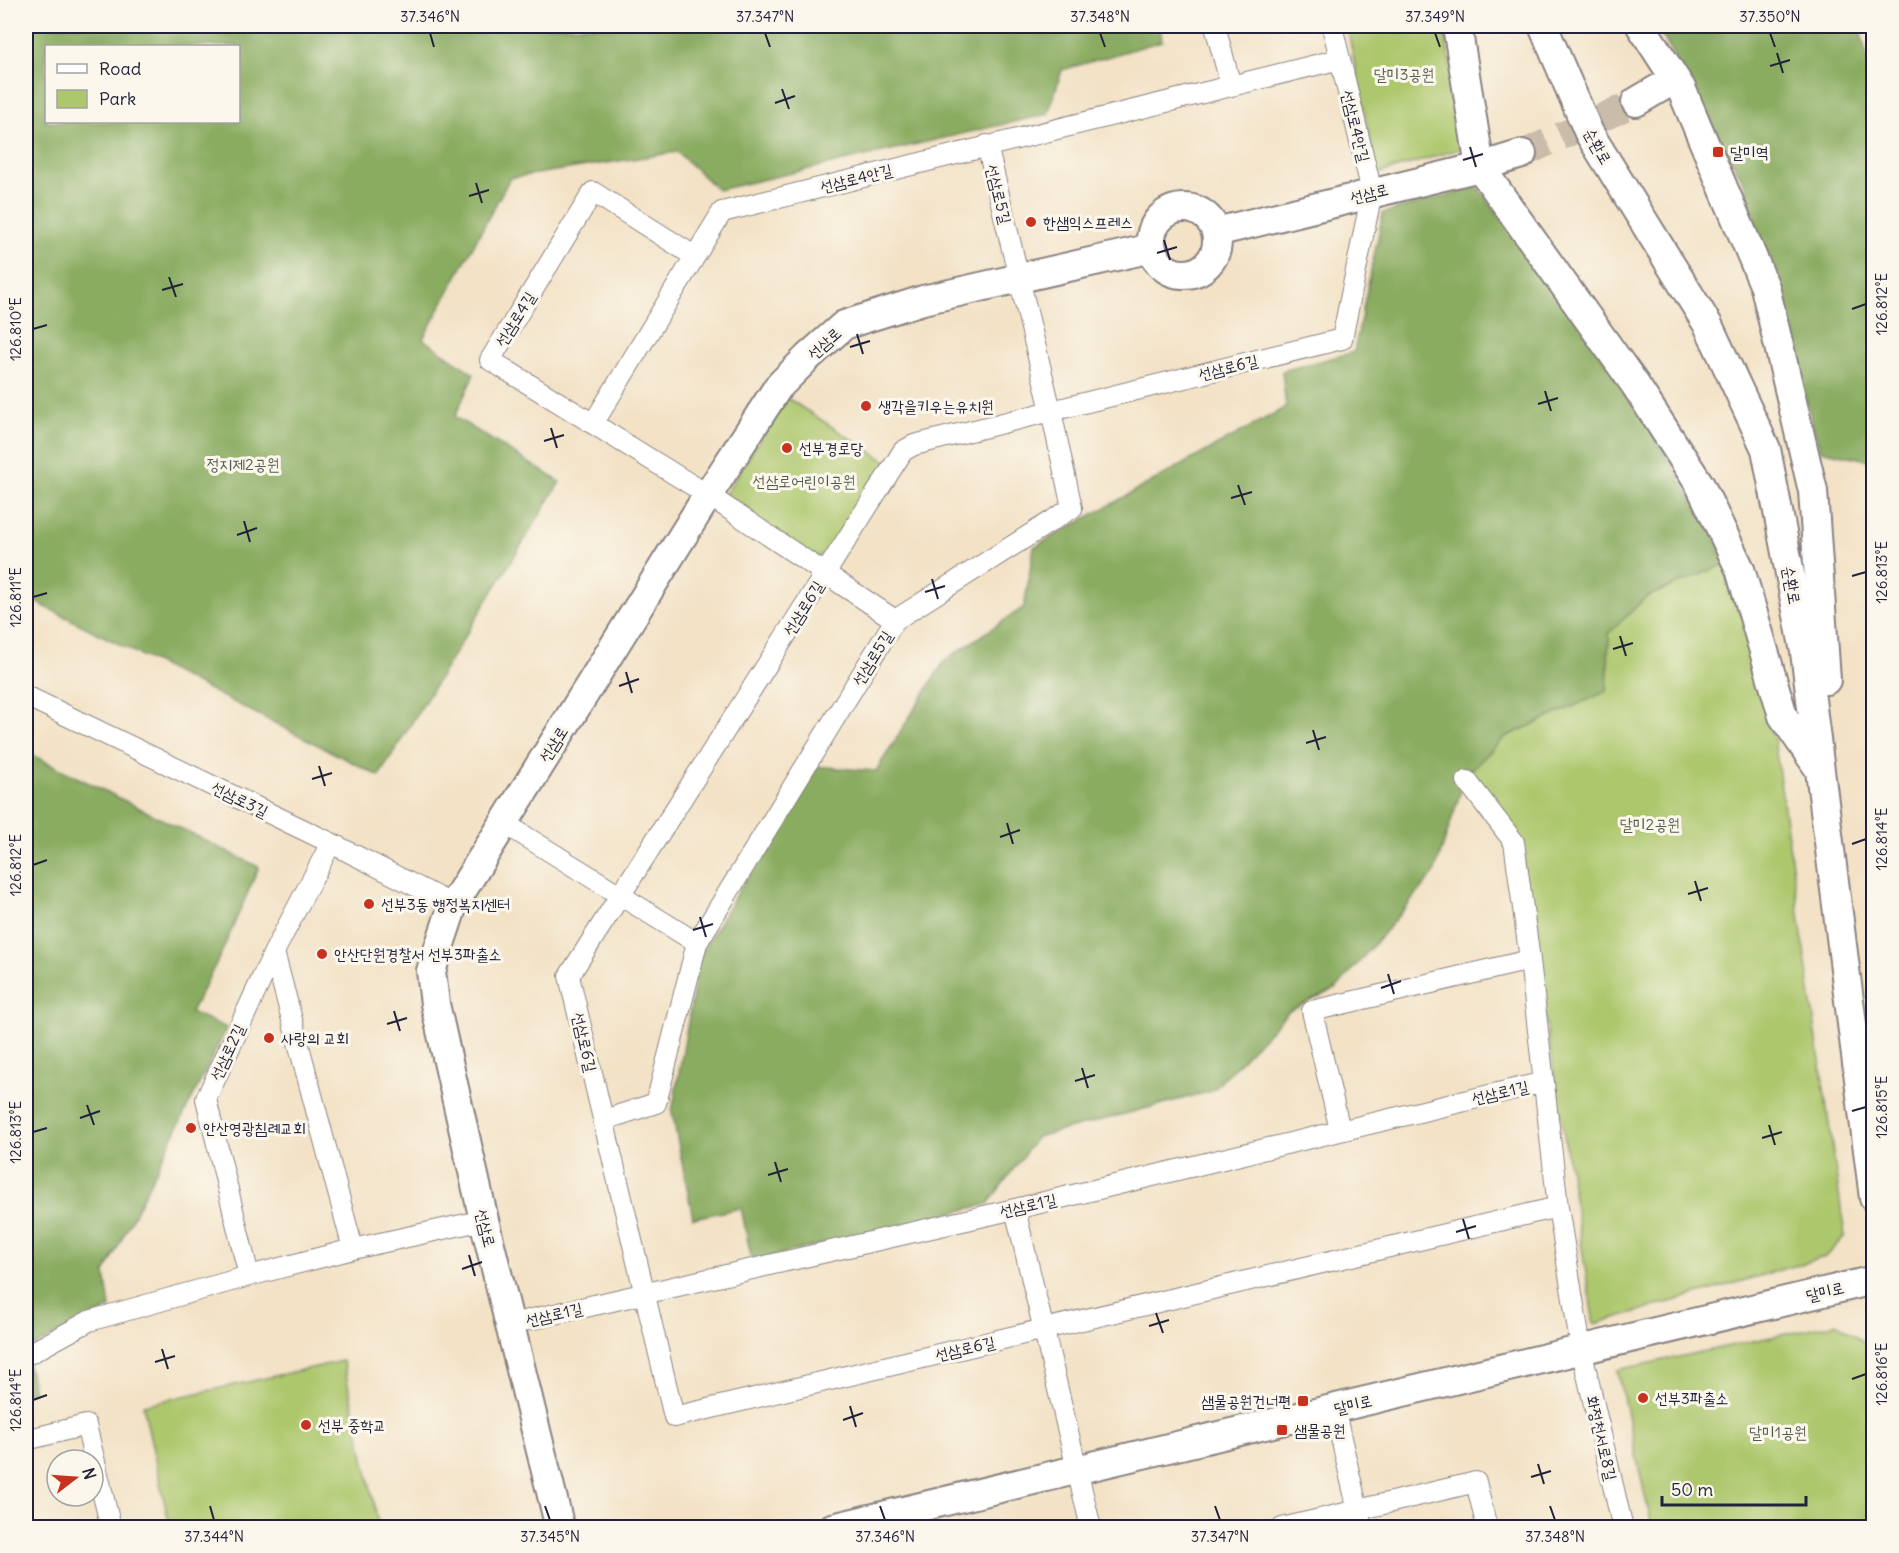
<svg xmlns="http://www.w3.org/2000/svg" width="1899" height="1553" viewBox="0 0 1899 1553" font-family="Delius,'Poor Story',sans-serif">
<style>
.green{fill:#adc76d;stroke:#687454;stroke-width:1.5}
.forest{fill:#8aac60;stroke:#56674e;stroke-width:1.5;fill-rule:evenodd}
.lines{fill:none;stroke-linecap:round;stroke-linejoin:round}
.secondary-tunnel{stroke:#c9bcaa;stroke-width:28;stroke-dasharray:28 14;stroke-linecap:butt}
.street-casing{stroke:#8a8280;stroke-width:22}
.secondary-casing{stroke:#8a8280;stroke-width:32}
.street{stroke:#fff;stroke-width:20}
.secondary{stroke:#fff;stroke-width:28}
.ticks{fill:none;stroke:#22223b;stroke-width:2}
.poi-dot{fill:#c8321e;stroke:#fbf7ec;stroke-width:2}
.labels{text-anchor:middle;stroke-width:6;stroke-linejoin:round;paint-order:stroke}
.park-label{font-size:16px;fill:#535c4c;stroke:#fbf7ec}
.street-label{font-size:16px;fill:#22223b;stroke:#fbf7ec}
.poi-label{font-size:16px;fill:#22223b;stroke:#fbf7ec;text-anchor:start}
.neatline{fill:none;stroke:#22223b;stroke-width:2}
.ticks-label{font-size:15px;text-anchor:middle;fill:#22223b}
</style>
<rect width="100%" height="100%" fill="#fbf7ec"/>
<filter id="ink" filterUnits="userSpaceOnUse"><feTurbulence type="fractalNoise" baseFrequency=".0167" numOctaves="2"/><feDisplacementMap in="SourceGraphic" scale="12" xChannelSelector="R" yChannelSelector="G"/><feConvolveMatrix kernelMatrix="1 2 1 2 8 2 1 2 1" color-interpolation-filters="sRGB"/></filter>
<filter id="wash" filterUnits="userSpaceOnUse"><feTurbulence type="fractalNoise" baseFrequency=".008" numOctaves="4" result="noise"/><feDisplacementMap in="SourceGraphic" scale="24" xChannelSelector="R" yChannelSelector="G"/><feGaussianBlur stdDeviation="1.35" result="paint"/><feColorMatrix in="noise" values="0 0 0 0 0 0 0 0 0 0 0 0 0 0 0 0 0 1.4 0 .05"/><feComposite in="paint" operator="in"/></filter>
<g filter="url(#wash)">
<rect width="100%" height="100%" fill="#f3e2c6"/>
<!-- green -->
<path class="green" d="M1347,26H1444L1463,148L1377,174Z
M787,398L887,462L831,548L820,556L806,555L721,500Z
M1730,562L1774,739L1845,1236L1825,1257L1594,1324L1517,839L1466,775L1505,737L1607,691L1609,633L1646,597Z
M1837,1323L1870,1347L1874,1378L1873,1527H1652L1617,1370Z
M343,1361L379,1527H170L143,1405Z"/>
<!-- forest -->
<path class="forest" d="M26,26H1160L1162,41L1062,70L1048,114L718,190L677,152L510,178L423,339L474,374L455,417L560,482L379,776L26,597ZM46,46H238V122H46Z
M1657,26H1859L1874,82L1873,461L1820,450L1745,185Z
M1478,187L1621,381L1730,562L1646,597L1609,633L1607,691L1505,737L1466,775L1434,874L1336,989L1289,1011L1212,1091L1037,1137L988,1204L752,1261L741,1208L693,1218L672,1112L700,954L814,766L876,771L945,660L1024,607L1034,547L1286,407L1282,371L1354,352L1383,213Z
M26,752L259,867L220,956L191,1012L227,1028L105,1273L110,1308L26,1350Z
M26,1355L34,1392L26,1394Z"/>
</g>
<g filter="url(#ink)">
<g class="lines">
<!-- secondary-tunnel -->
<path class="secondary-tunnel" d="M1522,154L1636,102"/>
<!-- street casing -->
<g class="street-casing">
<path id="street" d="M1215,26L1231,86
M1332,26L1340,59
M694,256L593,192L490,360L708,495L895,620
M593,424L722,212L1340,59L1372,192L1342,339L914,445L903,451L569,976L674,1417L1558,1207
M26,696L331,843L453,905
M1467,781L1514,842L1530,960L1558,1207L1581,1349L1623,1528
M504,823L697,943
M274,952L353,1249
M604,1120L656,1103L697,943L895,620L1072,508L1051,411L987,145
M1340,1130L1312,1011L1530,960
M1015,1209L1091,1528
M249,1276L206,1099L274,952L331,843
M511,1324L1015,1209L1544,1082
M31,1353L89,1321L249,1276L353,1249L484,1220
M1334,1408L1362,1528
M26,1440L86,1425L111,1528
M1282,1528L1476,1482L1487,1528"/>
</g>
<!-- secondary casing -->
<g class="secondary-casing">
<path id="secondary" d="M1457,26L1480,167L1634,383L1700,485L1740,569L1783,716L1818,767
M1543,26L1589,133L1708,325L1766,449L1805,652L1874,1198
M1641,26L1681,88L1765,287L1813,491L1826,680
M1636,102L1675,79
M1151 241a33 33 0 1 1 66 0a33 33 0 1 1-66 0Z
M1216,232L1480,167L1522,154
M560,1528L484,1220L435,1004L431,971L453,905L708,495L778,387L808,357L844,325L923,300L1152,248
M832,1528L1874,1280"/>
</g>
<!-- street -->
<use href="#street" class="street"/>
<!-- secondary -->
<use href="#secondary" class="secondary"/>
</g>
</g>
<!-- ticks -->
<path class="ticks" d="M430,33L434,47M765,33L770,47M1100,33L1105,47M1435,33L1440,47M1770,33L1775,47M1777,53L1783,73M1770,66L1790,60M782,89L789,109M775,103L795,96M1470,147L1476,167M1463,160L1483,154M476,183L482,203M469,196L489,190M1164,240L1170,260M1157,253L1177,247M169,277L176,297M162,290L183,284M1852,309L1866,304M33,329L47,325M857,334L863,354M850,347L870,341M1545,391L1551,411M1538,404L1558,398M551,428L557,448M544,441L564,435M1238,485L1245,505M1231,498L1252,492M244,521L250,542M237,535L257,528M1852,576L1866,572M932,579L938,599M925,592L945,586M33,597L47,593M1620,636L1626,656M1613,649L1633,643M626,672L632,693M619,686L639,679M1313,730L1319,750M1306,743L1326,737M319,766L325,786M312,779L332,773M1007,823L1013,844M1000,837L1020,830M1852,844L1866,839M33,865L47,860M1695,881L1701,901M1688,894L1708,888M700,917L706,937M693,930L713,924M1388,974L1394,994M1381,988L1401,981M394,1011L400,1031M387,1024L407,1018M1082,1068L1088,1088M1075,1081L1095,1075M87,1105L94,1125M1852,1111L1866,1107M80,1118L100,1111M1769,1125L1775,1145M33,1132L47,1128M1762,1138L1782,1132M775,1162L781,1182M768,1175L788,1169M1463,1219L1469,1239M1456,1232L1476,1226M469,1255L475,1276M462,1269L482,1262M1156,1313L1163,1333M1149,1326L1169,1320M162,1349L168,1369M155,1362L175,1356M1852,1379L1866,1374M33,1400L47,1395M850,1406L856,1427M843,1420L863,1413M1538,1464L1544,1484M1531,1477L1551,1471M210,1506L214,1520M545,1506L550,1520M880,1506L885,1520M1215,1506L1220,1520M1550,1506L1555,1520"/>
<!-- markers -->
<g class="poi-dot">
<rect x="1712" y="146" width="12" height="12" rx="3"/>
<circle cx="1031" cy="222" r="6"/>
<circle cx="866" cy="406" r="6"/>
<circle cx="787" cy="448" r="6"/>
<circle cx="369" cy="904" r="6"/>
<circle cx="322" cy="954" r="6"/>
<circle cx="269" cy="1038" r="6"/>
<circle cx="191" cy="1128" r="6"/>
<circle cx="1643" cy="1398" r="6"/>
<rect x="1297" y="1395" width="12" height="12" rx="3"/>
<circle cx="306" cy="1425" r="6"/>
<rect x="1276" y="1424" width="12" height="12" rx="3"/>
</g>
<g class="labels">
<!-- park labels -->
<g class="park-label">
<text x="1404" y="80">달미3공원</text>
<text x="243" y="470">정지제2공원</text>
<text x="804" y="487">선삼로어린이공원</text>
<text x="1650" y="830">달미2공원</text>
<text x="1778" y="1438">달미1공원</text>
</g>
<!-- street labels -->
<g class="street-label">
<text transform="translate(1356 126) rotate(76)" y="6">선삼로4안길</text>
<text transform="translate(1598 146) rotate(60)" y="6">순환로</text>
<text transform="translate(856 178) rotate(-14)" y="6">선삼로4안길</text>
<text transform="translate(1369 193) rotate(-14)" y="6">선삼로</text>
<text transform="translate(999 194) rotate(76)" y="6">선삼로5길</text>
<text transform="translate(515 319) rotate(-58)" y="6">선삼로4길</text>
<text transform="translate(824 343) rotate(-42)" y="6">선삼로</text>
<text transform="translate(1228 367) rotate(-14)" y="6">선삼로6길</text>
<text transform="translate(1792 585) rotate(79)" y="6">순환로</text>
<text transform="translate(803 608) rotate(-58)" y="6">선삼로6길</text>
<text transform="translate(872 658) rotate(-58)" y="6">선삼로5길</text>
<text transform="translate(553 744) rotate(-58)" y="6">선삼로</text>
<text transform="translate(240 799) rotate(26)" y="6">선삼로3길</text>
<text transform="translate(585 1042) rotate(77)" y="6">선삼로6길</text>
<text transform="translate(227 1052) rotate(-65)" y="6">선삼로2길</text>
<text transform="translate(1500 1092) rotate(-13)" y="6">선삼로1길</text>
<text transform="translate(1028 1205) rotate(-13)" y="6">선삼로1길</text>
<text transform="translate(486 1228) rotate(76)" y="6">선삼로</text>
<text transform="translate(1825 1291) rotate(-13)" y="6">달미로</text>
<text transform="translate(554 1314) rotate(-13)" y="6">선삼로1길</text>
<text transform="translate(965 1348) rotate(-13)" y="6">선삼로6길</text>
<text transform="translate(1353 1404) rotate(-13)" y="6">달미로</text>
<text transform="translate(1602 1438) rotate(77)" y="6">화정천서로8길</text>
</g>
<!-- poi labels -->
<g class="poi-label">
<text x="1730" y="158">달미역</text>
<text x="1043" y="228">한샘익스프레스</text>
<text x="878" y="412">생각을키우는유치원</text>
<text x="799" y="454">선부경로당</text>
<text x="381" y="910">선부3동 행정복지센터</text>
<text x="334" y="960">안산단원경찰서 선부3파출소</text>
<text x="281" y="1044">사랑의 교회</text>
<text x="203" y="1134">안산영광침례교회</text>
<text x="1655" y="1404">선부3파출소</text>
<text x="1291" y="1407" text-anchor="end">샘물공원건너편</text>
<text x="318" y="1431">선부 중학교</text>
<text x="1294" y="1436">샘물공원</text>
</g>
</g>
<!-- margin -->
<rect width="1899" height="1553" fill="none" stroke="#fbf7ec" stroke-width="66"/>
<!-- legend -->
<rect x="45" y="45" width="195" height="78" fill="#fbf7ec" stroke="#a4a2a5" stroke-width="1.5"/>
<rect x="57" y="64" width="30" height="9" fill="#ffffff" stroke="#a4a2a5" stroke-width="1.5"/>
<text x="99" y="75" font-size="18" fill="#22223b">Road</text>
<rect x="57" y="90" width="30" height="18" fill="#adc76d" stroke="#a4a2a5" stroke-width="1.5"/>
<text x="99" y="105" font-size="18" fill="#22223b">Park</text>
<!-- north arrow -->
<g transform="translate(75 1478) rotate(73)"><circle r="28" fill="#fbf7ec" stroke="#a4a2a5" stroke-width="1.5"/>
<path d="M0-4.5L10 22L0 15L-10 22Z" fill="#c8321e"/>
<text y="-9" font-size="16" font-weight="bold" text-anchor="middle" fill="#22223b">N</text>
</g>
<!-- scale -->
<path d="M1662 1496v9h144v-9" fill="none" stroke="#22223b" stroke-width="3"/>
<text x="1671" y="1496" font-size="18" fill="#22223b" stroke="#fbf7ec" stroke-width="4.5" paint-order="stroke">50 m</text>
<rect x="33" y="33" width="1833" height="1487" class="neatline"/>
<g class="ticks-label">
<text x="430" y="22">37.346°N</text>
<text x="765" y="22">37.347°N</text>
<text x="1100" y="22">37.348°N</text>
<text x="1435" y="22">37.349°N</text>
<text x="1770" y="22">37.350°N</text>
<text transform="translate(1882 304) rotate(-90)" y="5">126.812°E</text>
<text transform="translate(16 329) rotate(-90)" y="5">126.810°E</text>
<text transform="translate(1882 572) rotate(-90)" y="5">126.813°E</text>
<text transform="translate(16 597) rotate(-90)" y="5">126.811°E</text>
<text transform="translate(1882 839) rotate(-90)" y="5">126.814°E</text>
<text transform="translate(16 865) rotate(-90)" y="5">126.812°E</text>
<text transform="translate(1882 1107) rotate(-90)" y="5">126.815°E</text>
<text transform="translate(16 1132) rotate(-90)" y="5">126.813°E</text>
<text transform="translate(1882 1374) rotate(-90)" y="5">126.816°E</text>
<text transform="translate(16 1400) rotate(-90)" y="5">126.814°E</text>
<text x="214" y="1542">37.344°N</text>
<text x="550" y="1542">37.345°N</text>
<text x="885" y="1542">37.346°N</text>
<text x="1220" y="1542">37.347°N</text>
<text x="1555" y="1542">37.348°N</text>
</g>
</svg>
